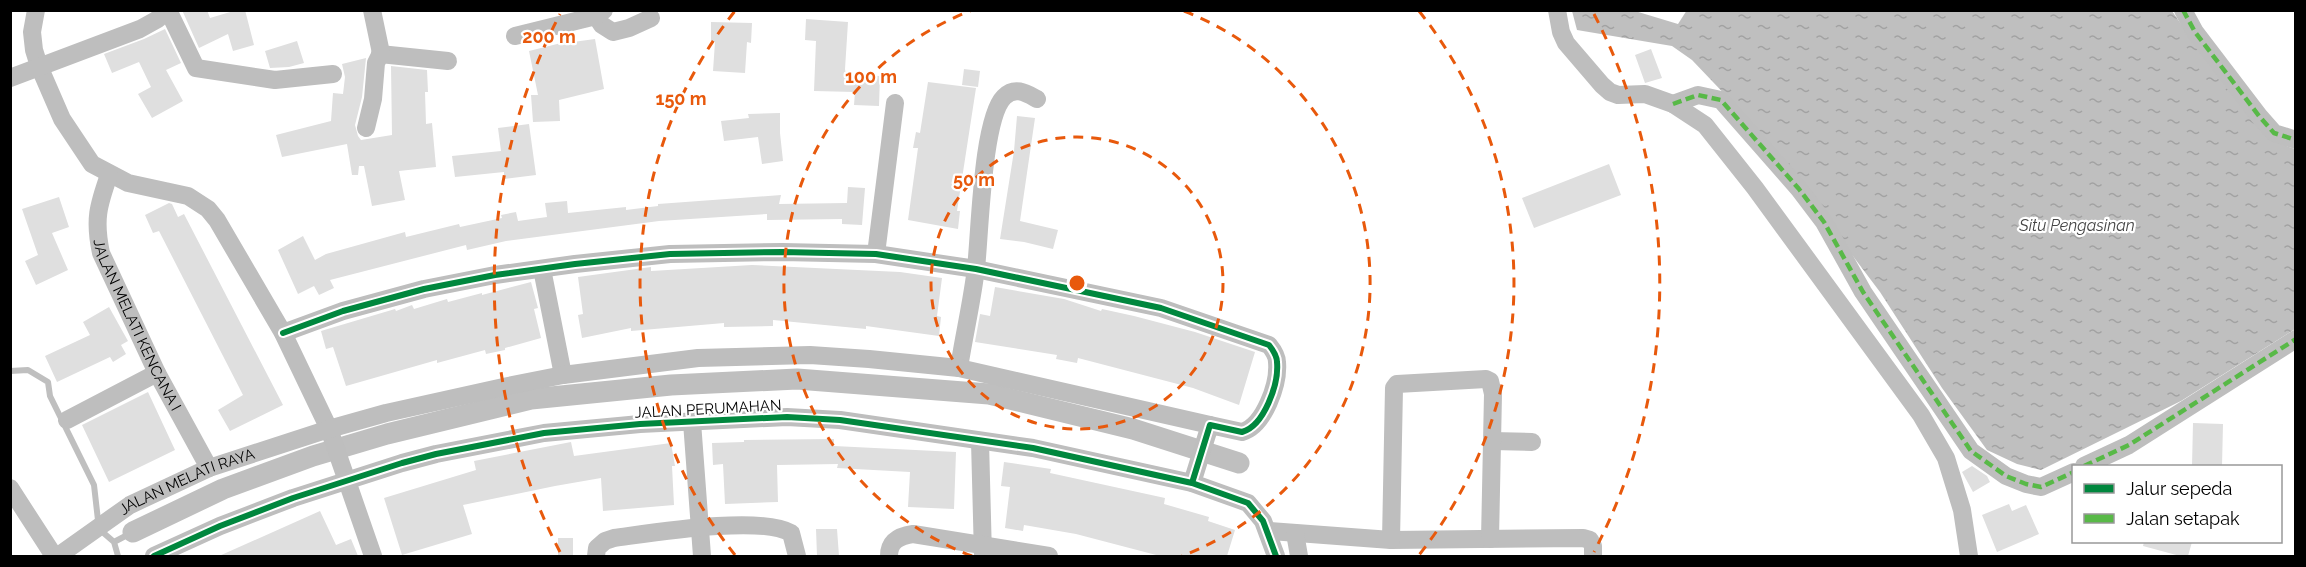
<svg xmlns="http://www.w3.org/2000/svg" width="2306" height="567" viewBox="0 0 2306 567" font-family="Raleway,sans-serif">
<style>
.water{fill:url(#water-ripples)}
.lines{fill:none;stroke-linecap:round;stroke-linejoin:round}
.stream{stroke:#bfbfbf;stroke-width:6}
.canal{stroke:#bfbfbf;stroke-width:21}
.building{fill:#dfdfdf}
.minor{stroke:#bebebe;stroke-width:18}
.quiet{stroke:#58b947;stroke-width:4.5;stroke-dasharray:9 4.5;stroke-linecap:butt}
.cycleway-casing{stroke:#fff;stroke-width:10}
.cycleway{stroke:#00873e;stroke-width:6}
.ring{fill:none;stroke:#e8590c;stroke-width:3;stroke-dasharray:10 8}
.labels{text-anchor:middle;stroke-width:4.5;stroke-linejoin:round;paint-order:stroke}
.street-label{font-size:15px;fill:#000;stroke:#fff}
.water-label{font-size:16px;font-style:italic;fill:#444;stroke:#fff}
.centre{fill:#e8590c;stroke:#fff;stroke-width:3}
.ring-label{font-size:18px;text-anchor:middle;font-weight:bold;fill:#e8590c;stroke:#fff;stroke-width:4.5;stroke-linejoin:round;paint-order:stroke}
</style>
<defs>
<pattern id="water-ripples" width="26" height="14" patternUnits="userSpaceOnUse" patternTransform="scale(1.5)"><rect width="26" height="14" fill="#bfbfbf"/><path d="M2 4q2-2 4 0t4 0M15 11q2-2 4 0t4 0" fill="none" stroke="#a2a2a2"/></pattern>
</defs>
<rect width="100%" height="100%" fill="#fff"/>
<!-- water -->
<path class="water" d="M1687,10L2172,11C2194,42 2260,142 2295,149V329L2181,401L2041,470L2017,464L1987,450L1942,388L1880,292L1754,125L1692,60L1672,46L1577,30L1572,11H1635L1678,24Z"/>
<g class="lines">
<!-- stream -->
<path class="stream" d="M10,371L28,370L48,382L50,396L94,485L99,529L114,542
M118,556L114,542L133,532"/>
<!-- canal -->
<path class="canal" d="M133,532L223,489L313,456L387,434L531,399L671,385L797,379L989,394L1133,429L1239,463"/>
</g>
<!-- building -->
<path class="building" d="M182,10H207L210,18L237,10H245L254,45L233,51L228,34L199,48Z
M806,19L848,22L845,69L846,75L880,76L879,106L854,105L855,92L814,91L816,41L805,40Z
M711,22L752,23L751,43L747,42L745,73L713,71L715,42L711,41Z
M165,29L181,63L166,70L183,101L152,118L138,94L151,87L139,62L112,73L104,54L144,39Z
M595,39L604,89L559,100L560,121L533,122L531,95H538L529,51L573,40V42Z
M297,41L304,63L289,67L270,68L265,51Z
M1651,49L1662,78L1645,83L1635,55Z
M366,58L362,97L355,125L358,136L361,140L392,135L391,66L427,70L428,92H425L426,124L432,123L436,167L399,171L405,200L372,206L364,166H359L358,175H352L347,144L282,157L276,135L331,121L333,93L343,94L345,77L342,64Z
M964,69L980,71L978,87L962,85Z
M928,82L976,88L957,211H960L958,229L908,220L918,148H913L916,132L920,133Z
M780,113V133L783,161L762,164L758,137L724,141L721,121L749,118L748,114Z
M1017,116L1035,118L1020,221L1058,230L1053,249L1024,242L1000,239L1014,151Z
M529,124L536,175L504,179V172L455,177L452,156L501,151L498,128Z
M1609,164L1621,195L1534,228L1522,198Z
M848,187L865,188L862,225L842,224V219L767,220V214L659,221L506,241L467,250L466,245L330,280L334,288L319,295L314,286L298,294L278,250L303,236L315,260L326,254L405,232L406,237L459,224L460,227L502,218L501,215L516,212L518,221L547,217L545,203L567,201L568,213L626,207V210L658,206V204L781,195L779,204L847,203Z
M59,197L69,227L52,233L68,270L36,285L25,261L38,255L22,209Z
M169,203L172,204L178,217L184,214L283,405L230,431L218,410L243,395L159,231L153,233L145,215Z
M752,265L900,272L942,278L937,316L941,317L939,336L866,326V329L773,320V326L724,327V323L631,331V328L582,338L578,315L583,314L578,277L651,267V271Z
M531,282L538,308L534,309L541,338L505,348V350L486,354L485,350L437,363V360L346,386L333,347L326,349L321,331L395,309L396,311L412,305L414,309L447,299L448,302L482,293V295Z
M995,287L1064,299L1101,311L1102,309L1134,316L1195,332L1255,352L1239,405L1193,388L1078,358L1077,363L1056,359L1057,355L975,342L980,314L990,316Z
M109,307L128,341L121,345L126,354L113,362L110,357L57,382L45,356L90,335L83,322Z
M148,392L175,450L109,482L82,425Z
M2193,423L2223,424L2222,466H2192Z
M834,439V446L956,452L954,509L908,507L910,472L837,468L838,464L777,465L778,502L725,504L723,464L713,465L712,443L744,442V440Z
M571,442L574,456L671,443L675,466H672L674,505L603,511L601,478L555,486L463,505L472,534L402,555L384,498L476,470L474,461Z
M1004,462L1051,469L1050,473L1165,498L1164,504L1209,517L1208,521L1235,530L1227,556H1160L1076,534L1024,525L1023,531L1005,528L1010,487L1001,486Z
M1972,466L1987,476L1990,482L1973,492L1962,472Z
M2009,504L2012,511L2026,505L2039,534L1997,552L1982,515Z
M320,511L336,545L351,539L358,556H219Z
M816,529H837L839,556H817Z
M558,538H573V556H558Z
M2144,542H2192L2188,556H2180L2143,546Z"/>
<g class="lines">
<!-- minor -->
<g class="minor">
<path d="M36,10L32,32L34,50L39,66L62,119L92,164L128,183L188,196L208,209L217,220L283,333L329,429L373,556"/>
<path d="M168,10L196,68L275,80L333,74"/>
<path d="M1557,10L1561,32L1566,43L1602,85L1610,92L1618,95L1645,94L1673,104L1705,125L1755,188L1921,415L1946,458L1962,510L1969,556"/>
<path d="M2183,10L2195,32L2259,116L2274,133L2296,140"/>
<path d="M596,16L602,25L613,32L629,28L651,18"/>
<path d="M515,36L596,16L604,10"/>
<path d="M380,54L448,61"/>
<path d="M10,78L140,29L158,19L163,10"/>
<path d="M1673,104L1698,95L1721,100L1799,189L1824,222L1863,292L1971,451L2006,476L2026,484L2041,487L2074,472"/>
<path d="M366,128L373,99L376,63L381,53L372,10"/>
<path id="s1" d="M109,175C98,206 94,220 101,253L157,373L209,468"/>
<path d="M876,254L895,103"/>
<path d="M542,269L563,375"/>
<path d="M283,333L343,311L424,289L495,275L575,264L670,254L782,252L876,254L976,269L1161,308L1269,345C1273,350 1277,356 1277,362C1279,384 1264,426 1242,432L1210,425L1192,483"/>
<path d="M959,368C964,335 972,302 976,268C980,234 982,119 1004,97C1015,86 1026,93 1037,99"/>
<path d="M67,420L157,373"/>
<path d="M692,422L702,556"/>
<path d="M980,441L983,556"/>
<path d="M1492,441L1532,442"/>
<path d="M2084,466L2129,445L2296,339"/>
<path d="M10,488L54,556"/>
<path d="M1269,531L1391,540L1583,538L1590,540L1593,546V556"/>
<path d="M1295,533L1299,556"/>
<path d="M1391,540L1394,388L1397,384L1486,379L1490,381L1493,394L1490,539"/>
<path id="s2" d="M58,556L130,505L209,468L329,429L386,413L508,386L563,375L698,358L810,355L869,359L959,368L1210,425"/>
<path d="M154,556L220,526L293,498L402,463L436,454L544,433L640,424L787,417L840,420L1033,448L1192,483L1248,503L1263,521L1276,556"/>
<path d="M596,556L597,548L605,541L614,538C652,533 760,515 791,533L797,556"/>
<path d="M889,556C889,541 899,536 913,534L1049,556"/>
</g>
<!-- quiet -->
<path class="quiet" d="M2183,10L2195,32L2259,116L2274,133L2296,140
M1673,104L1698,95L1721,100L1799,189L1824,222L1863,292L1971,451L2006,476L2026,484L2041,487L2074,472
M2084,466L2129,445L2296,339"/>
<!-- cycleway casing -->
<g class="cycleway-casing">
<path id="cycleway" d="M283,333L343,311L424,289L495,275L575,264L670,254L782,252L876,254L976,269L1161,308L1269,345C1273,350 1277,356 1277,362C1279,384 1264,426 1242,432L1210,425L1192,483
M154,556L220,526L293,498L402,463L436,454L544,433L640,424L787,417L840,420L1033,448L1192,483L1248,503L1263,521L1276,556"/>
</g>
<!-- cycleway -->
<use href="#cycleway" class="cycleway"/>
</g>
<!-- distance rings -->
<g class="ring">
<circle cx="1077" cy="283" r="146"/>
<path d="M972 556A292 292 0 0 1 970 11M1184 11A292 292 0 0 1 1182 556"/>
<path d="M735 555A437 437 0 0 1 735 11M1419 11A437 437 0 0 1 1419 555"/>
<path d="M560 552A583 583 0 0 1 560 14M1594 14A583 583 0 0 1 1594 552"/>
</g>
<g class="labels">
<!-- street labels -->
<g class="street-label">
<text dy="5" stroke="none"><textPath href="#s1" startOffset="160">JALAN MELATI KENCANA I</textPath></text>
<text transform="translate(708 409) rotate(-3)" y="5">JALAN PERUMAHAN</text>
<text dy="5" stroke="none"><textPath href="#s2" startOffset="150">JALAN MELATI RAYA</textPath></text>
</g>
<!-- water labels -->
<g class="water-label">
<text x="2077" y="231">Situ Pengasinan</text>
</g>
</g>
<circle cx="1077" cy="283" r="9" class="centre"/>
<g class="ring-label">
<text x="549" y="43">200 m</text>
<text x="871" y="83">100 m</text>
<text x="681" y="105">150 m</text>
<text x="974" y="186">50 m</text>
</g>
<!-- border -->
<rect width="2306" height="567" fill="none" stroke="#000000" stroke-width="24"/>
<!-- legend -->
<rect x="2072" y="465" width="210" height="78" fill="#ffffff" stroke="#999999" stroke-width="1.5"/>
<rect x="2084" y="484" width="30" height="9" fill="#00873e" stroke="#999999" stroke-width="1.5"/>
<text x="2126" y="495" font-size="18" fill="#000000">Jalur sepeda</text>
<rect x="2084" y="514" width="30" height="9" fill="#58b947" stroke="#999999" stroke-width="1.5"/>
<text x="2126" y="525" font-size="18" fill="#000000">Jalan setapak</text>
</svg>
